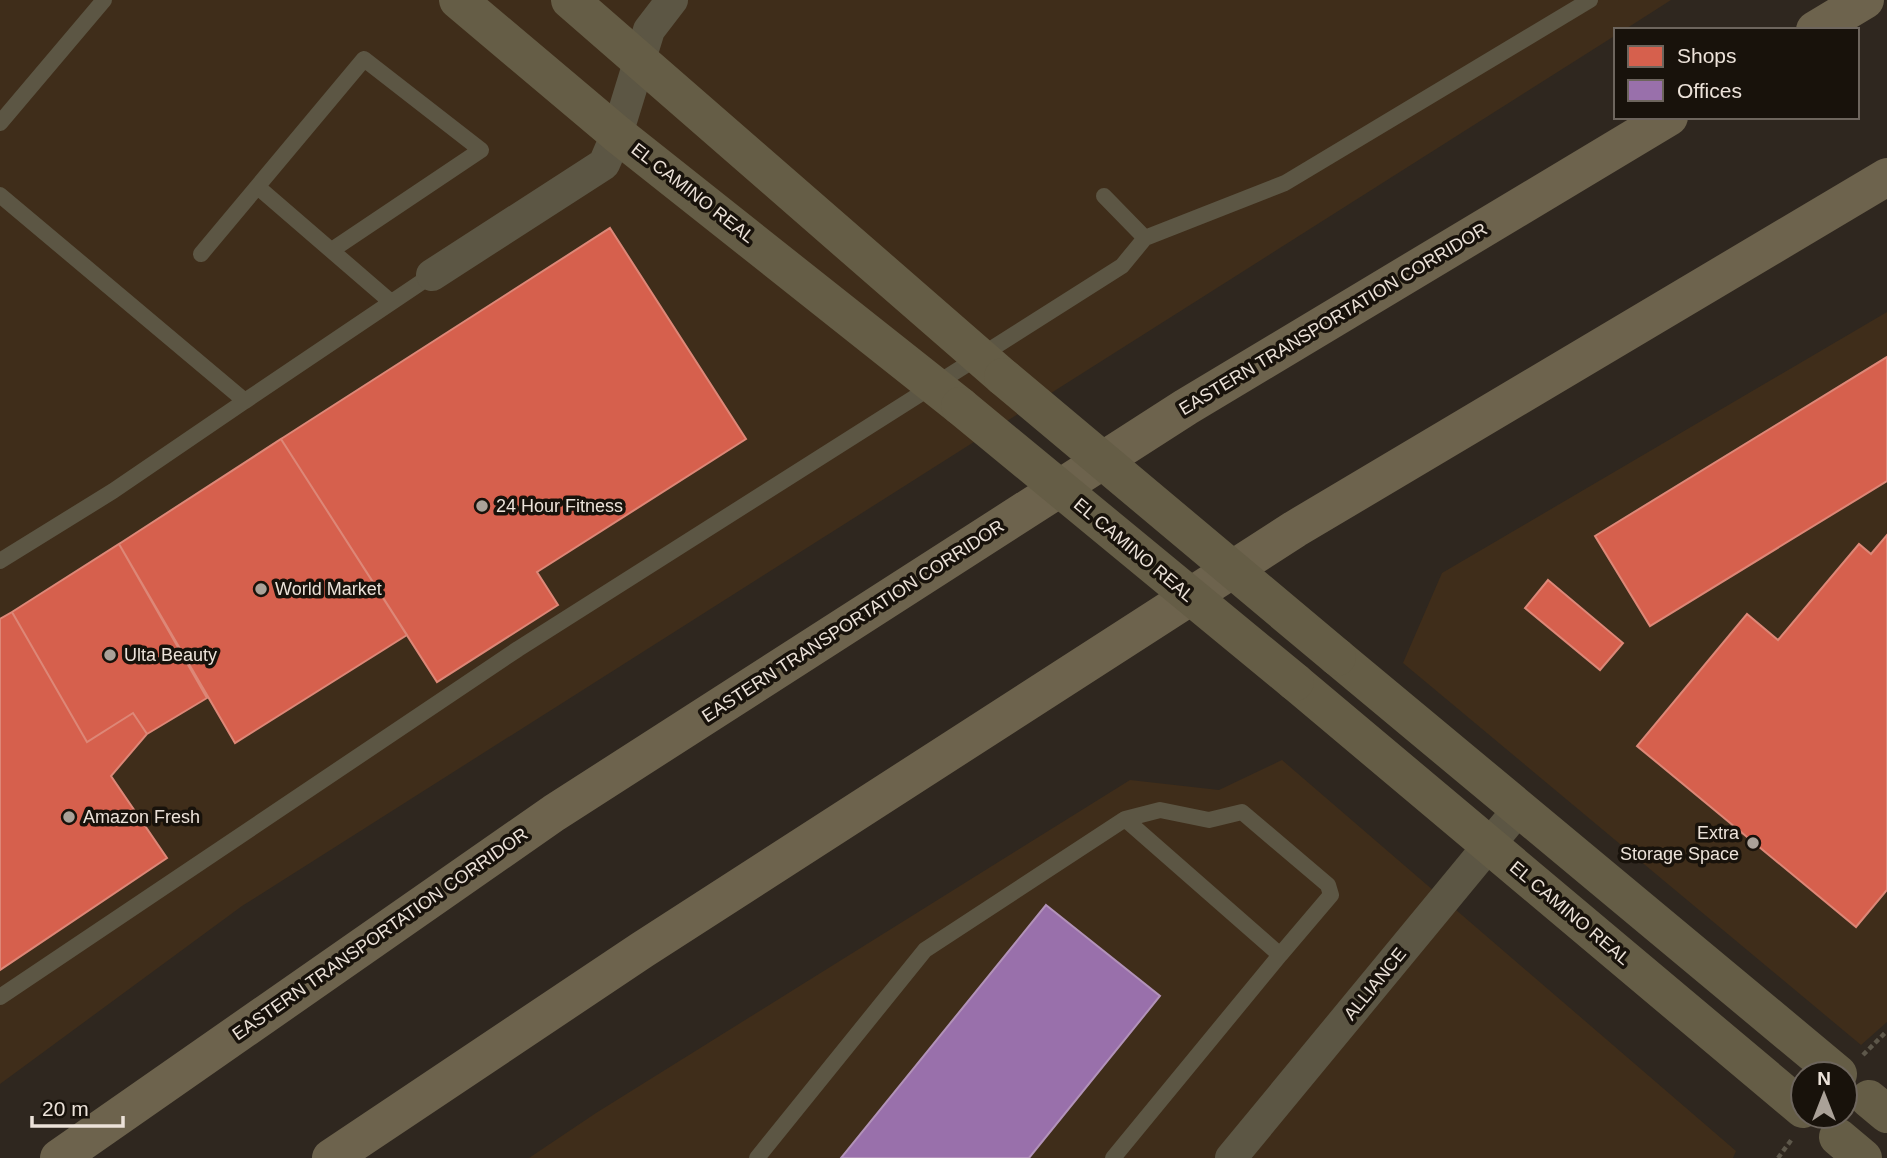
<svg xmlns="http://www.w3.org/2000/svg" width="1887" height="1158" viewBox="0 0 1887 1158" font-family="Helvetica,sans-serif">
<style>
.built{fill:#3f2d1a}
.shops{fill:#d6604d;stroke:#dd8777;stroke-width:2}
.offices{fill:#9970ab;stroke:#b292b9;stroke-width:2}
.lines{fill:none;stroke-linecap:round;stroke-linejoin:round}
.path{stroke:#5d574a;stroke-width:4.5;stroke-dasharray:5 3.5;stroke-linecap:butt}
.lane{stroke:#5c5644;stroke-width:16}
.street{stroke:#5c5644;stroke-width:32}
.secondary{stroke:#655d46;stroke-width:38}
.highway{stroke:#6d634d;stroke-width:38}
.secondary-bridge{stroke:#655d46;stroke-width:38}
.poi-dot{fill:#aaa198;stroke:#18120b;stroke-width:2.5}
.labels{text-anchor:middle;stroke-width:7;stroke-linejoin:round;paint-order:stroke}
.street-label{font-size:18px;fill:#ece2d9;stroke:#18120b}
.poi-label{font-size:18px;fill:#ece2d9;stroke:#18120b;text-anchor:start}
</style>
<rect width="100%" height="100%" fill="#2f271f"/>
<!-- built -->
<path class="built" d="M0,0H1671L1624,30H1616V35L242,906L0,1084Z
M1887,312V1022L1861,1045L1403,663L1442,573Z
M1282,760L1736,1151L1733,1158H529L596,1113L1130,780L1219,790Z"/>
<!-- shops -->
<path class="shops" d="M610,228L746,439L537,572L558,605L437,682L281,439Z
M1887,357V481L1650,626L1595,536Z
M281,439L407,635L235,743L119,544Z
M1887,535V890L1856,927L1637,746L1747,614L1778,640L1859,544L1871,554Z
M119,544L207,698L147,734L133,713L87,742L12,612Z
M1548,580L1623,643L1600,670L1525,608Z
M12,612L87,742L133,713L147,734L111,776L167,858L0,970V619Z"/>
<!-- offices -->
<path class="offices" d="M1046,905L1160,996L1029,1158H841Z"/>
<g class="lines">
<!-- path -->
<path class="path" d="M1863,1055L1887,1031
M1778,1158L1792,1139"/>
<!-- lane -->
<path class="lane" d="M0,123L104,0
M259,188L391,302
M0,195L245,401L432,275
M1145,238L1285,183L1590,0
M201,254L364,59L481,150L332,250
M0,561L113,491L245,401
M1125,819L1160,810L1209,820L1242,812L1328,885L1331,895L1280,955
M0,997L518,649L1122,266L1145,238L1104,196
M757,1158L925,950L1125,819L1280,955L1113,1158"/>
<!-- street -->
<path class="street" d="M432,275L604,164L617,134L649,30L672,0
M1231,1158L1518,810"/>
<!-- secondary -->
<path class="secondary" d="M458,0L617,134L960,406
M570,0L1003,377
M1337,657L1838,1074
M1295,682L1803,1109"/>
<!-- highway -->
<path class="highway" d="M1815,30L1865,0
M59,1158L554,813L1186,407L1669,117
M331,1158L642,950L1295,529L1887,177"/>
<!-- secondary-bridge -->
<path class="secondary-bridge" d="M1003,377L1337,657
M960,406L1295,682
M1869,1099L1887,1114
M1838,1137L1863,1158"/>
</g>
<!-- markers -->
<g class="poi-dot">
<circle cx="482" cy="506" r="7"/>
<circle cx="261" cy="589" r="7"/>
<circle cx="110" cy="655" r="7"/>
<circle cx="69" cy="817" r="7"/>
<circle cx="1753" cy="843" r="7"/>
</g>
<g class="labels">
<!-- street labels -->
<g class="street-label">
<text transform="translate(693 193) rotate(38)" y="6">EL CAMINO REAL</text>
<text transform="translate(1333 319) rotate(-31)" y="6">EASTERN TRANSPORTATION CORRIDOR</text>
<text transform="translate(1134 550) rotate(40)" y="6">EL CAMINO REAL</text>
<text transform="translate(853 621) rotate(-33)" y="6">EASTERN TRANSPORTATION CORRIDOR</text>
<text transform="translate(1570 913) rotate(40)" y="6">EL CAMINO REAL</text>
<text transform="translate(380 934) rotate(-35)" y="6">EASTERN TRANSPORTATION CORRIDOR</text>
<text transform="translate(1375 984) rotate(-51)" y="6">ALLIANCE</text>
</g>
<!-- poi labels -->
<g class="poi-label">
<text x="496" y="512">24 Hour Fitness</text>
<text x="275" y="595">World Market</text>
<text x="124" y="661">Ulta Beauty</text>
<text x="83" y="823">Amazon Fresh</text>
<text x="1739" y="839" text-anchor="end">Extra<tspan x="1739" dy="21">Storage Space</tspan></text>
</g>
</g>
<!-- legend -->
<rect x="1614" y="28" width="245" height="91" fill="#18120b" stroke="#6d655d" stroke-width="2"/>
<rect x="1628" y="46" width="35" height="21" fill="#d6604d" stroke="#6d655d" stroke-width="2"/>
<text x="1677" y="63" font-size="21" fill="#ece2d9">Shops</text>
<rect x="1628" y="80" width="35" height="21" fill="#9970ab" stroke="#6d655d" stroke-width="2"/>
<text x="1677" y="98" font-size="21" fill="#ece2d9">Offices</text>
<!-- north arrow -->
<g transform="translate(1824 1095)"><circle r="33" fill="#18120b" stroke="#6d655d" stroke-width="2"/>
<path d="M0-5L12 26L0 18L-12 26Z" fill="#aaa198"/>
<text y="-10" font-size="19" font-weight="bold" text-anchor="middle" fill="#ece2d9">N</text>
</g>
<!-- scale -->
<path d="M32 1116v10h91v-10" fill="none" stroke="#ece2d9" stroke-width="3.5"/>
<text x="42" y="1116" font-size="21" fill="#ece2d9" stroke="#18120b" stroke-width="5" paint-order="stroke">20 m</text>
</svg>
